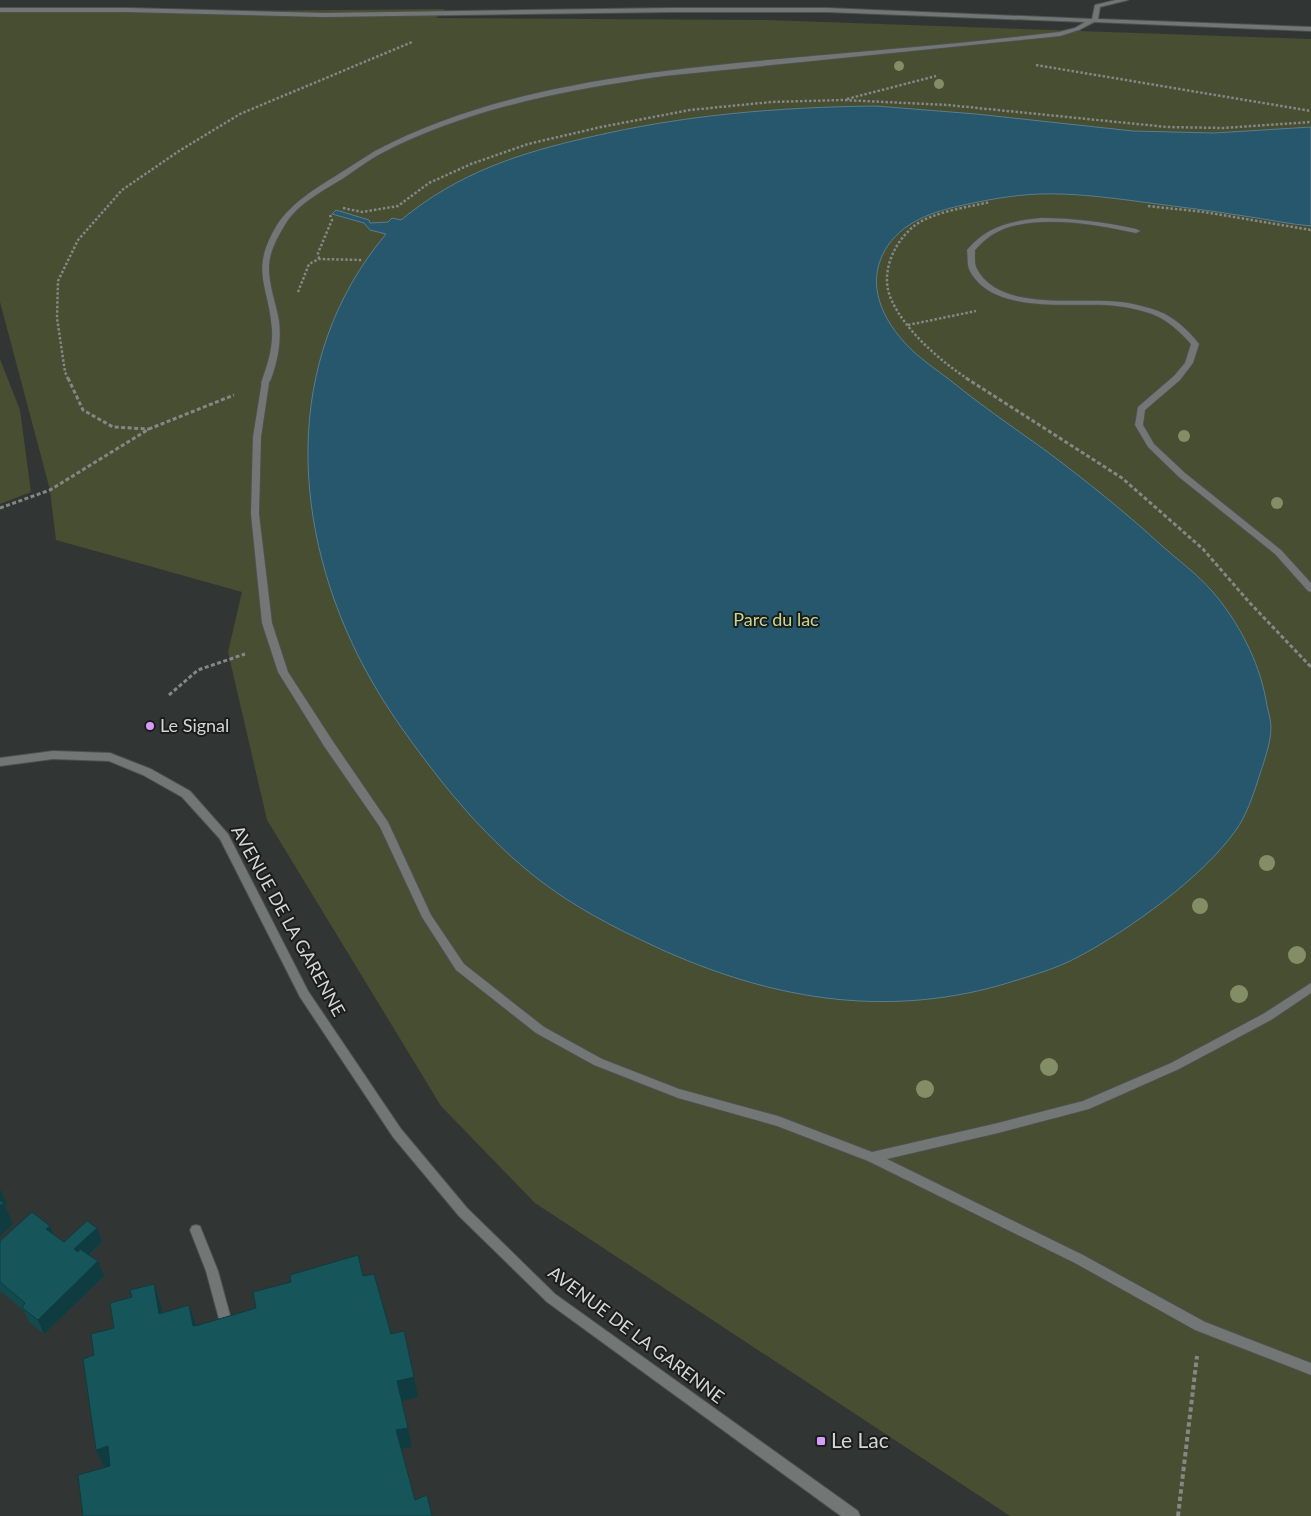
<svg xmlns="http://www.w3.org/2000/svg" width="1311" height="1516" viewBox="0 0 1311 1516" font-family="Lato,sans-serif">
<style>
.green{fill:#474e31}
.water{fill:#27576c;stroke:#5a7d8c}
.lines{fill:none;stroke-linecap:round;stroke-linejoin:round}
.service-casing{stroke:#4d5150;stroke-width:2}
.minor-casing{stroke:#4d5150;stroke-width:2}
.tertiary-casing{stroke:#4d5150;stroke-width:2}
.path-far2{stroke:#838886;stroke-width:2.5;stroke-dasharray:2.5 2;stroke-linecap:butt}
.path-far1{stroke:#838886;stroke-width:3;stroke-dasharray:4 2.5;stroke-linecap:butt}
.path{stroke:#838886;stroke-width:4;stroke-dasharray:4.5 3;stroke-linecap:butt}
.service{fill:#727776;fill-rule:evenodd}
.minor{fill:#727776;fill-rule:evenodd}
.tertiary{fill:#727776;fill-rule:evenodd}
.tree{fill:#838e67}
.wall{fill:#134a4e}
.shaded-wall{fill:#0f3c40}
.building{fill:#16565b;stroke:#0f3c40}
.poi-dot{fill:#d79bf9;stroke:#1a1d1c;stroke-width:2}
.labels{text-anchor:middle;stroke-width:4;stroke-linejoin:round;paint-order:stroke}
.park-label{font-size:18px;fill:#c6d691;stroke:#1a1d1c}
.poi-label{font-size:18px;fill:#d2d6d5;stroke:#1a1d1c;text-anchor:start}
.street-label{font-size:18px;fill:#d2d6d5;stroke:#1a1d1c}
.near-poi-label{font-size:21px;fill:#d2d6d5;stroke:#1a1d1c;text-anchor:start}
</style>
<rect width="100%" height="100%" fill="#313634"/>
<!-- green -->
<path class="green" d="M445,9L436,18L767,20L1311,39V1516H1010L535,1203L441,1106L267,820L228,652L242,592L56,540L50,490L0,302V13Z
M0,359L20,410L31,492L0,504Z"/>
<!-- water -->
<path class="water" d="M876,106L976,114L1133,131L1214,133L1311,127V226C1288,224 1266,219 1244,216C1208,210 1171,206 1135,201C1104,197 1072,193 1040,194C1012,195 986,200 959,206C928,213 896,225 882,256C866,291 887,327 914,352C924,361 935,369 946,377C978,403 1011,426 1045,450C1085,480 1124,511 1161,545C1178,560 1197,574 1212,591C1238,621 1259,661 1266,700C1267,709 1271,718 1271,727C1271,744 1263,764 1258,780C1253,796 1246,816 1236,830C1203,877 1129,930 1078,957C1054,970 1026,977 1001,985C881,1019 767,998 656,947C615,928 574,907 538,879C502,851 470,817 442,782C414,746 387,710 365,669C291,531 280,360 386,234L370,230L364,223L332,214L336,210L369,220L370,223L388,222L392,218L401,220C458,173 519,153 590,137C684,115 779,107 876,106Z"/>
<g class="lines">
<!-- service casing -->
<g class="service-casing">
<path id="service" d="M1041,218C1073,218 1104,222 1136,229L1140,231L1136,233C1096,224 1024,211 989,237C983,241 979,246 975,250C975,256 974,264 977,269C998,309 1068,299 1105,301C1123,301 1141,305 1158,311C1174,317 1188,330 1199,344L1193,363L1180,380L1145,410L1143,425L1154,444L1185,473L1281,550L1311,583V592L1308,591L1275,554L1179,477L1148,447L1135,425L1138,407L1174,376L1185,363L1191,344C1180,332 1168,320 1152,314C1138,309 1122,306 1107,305C1067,303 990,314 969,269C967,264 968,256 967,250C987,226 1011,221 1041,218Z
M262,381H265L269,383L261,437L259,514L272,623L288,672L332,740L388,822L431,915L464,964L544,1027L602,1059L679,1089L778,1116L872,1152L998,1123L1083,1101L1171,1063L1263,1014L1311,983V993L1271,1020L1179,1069L1089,1109L998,1133L887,1159L1083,1255L1205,1322L1311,1363V1375L1195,1330L1075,1263L868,1161L777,1126L678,1098L594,1065L536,1033L456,970L422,917L380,827L324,746L278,672L262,623L251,514L253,437Z
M196,1225L200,1226L218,1271L234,1330L233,1334L228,1336L223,1334L222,1330L206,1271L190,1230L192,1226Z"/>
</g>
<!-- minor casing -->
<g class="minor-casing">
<path id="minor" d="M1116,0H1128L1100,7L1098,19L1311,27V31L1094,22L1079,30L1060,36L664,76C566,90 468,108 380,154C367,161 354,171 342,179C322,191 298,204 286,223C278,236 270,250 269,265C268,284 276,303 279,321C281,338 279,354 274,370C272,376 271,383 265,385L261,383C267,366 273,349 272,330C269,284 249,272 277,225C292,202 318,187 342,172C353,165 364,158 375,151C506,82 668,69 813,56C895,49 977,42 1059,32L1075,28L1085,22L827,12H671L324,17L127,12H0V8H127L324,13L671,8H827L1092,19L1095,5Z"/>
</g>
<!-- tertiary casing -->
<g class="tertiary-casing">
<path id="tertiary" d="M53,751L110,753L151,769L190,791L228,834L308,991L401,1129L467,1208L555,1294L858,1511L860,1516H841L547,1302L459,1216L393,1137L300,997L220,839L182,797L143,775L109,761L53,759L0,766V758Z"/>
</g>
<!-- path-far2 -->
<path class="path-far2" d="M1036,65L1311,111
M847,99L936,76
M1148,206L1204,212L1311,230
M343,208L362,212L398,206L429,183L471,164L528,144L601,127L690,110L771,102L843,100L948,105L1167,127L1223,128L1311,122
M319,259L318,253L332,220L330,215
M298,292L309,264L319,259L362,260
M908,325L976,311
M68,379L65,372L57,318L58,281L78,240L122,190L179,151L240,114L412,42
M968,379C941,362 905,330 892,301C879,275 893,243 914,226C932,212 968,207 990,202"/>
<!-- path-far1 -->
<path class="path-far1" d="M68,378L83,410L113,427L149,429
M966,378L1122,478L1203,549L1249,602L1311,667
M0,508L50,490L149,429L234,395
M169,695L198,670L245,654"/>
<!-- path -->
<path class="path" d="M1178,1516L1197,1356"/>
<!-- service -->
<use href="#service" class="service"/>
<!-- minor -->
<use href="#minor" class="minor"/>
<!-- tertiary -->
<use href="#tertiary" class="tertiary"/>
</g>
<!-- trees -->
<g class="tree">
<circle cx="899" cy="66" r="5"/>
<circle cx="939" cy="84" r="5"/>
<circle cx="1184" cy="436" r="6"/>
<circle cx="1277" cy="503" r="6"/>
<circle cx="1267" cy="863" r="8"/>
<circle cx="1200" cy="906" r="8"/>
<circle cx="1297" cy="955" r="9"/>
<circle cx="1239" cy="994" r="9"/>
<circle cx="1049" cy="1067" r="9"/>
<circle cx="925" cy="1089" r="9"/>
</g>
<!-- wall -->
<path class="wall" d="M50,1226L54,1235L64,1242L97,1228L102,1242L89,1255L98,1261L104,1276L44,1334L29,1322L24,1311L2,1292L0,1293V1241Z"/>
<!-- shaded-wall -->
<path class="shaded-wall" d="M0,1189L7,1204L5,1206L13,1224L0,1236Z
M50,1226L56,1240L46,1229Z
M97,1228L102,1242L80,1263L74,1249Z
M98,1261L104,1276L44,1334L38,1320Z
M154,1284L161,1305L166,1334L159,1314Z
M189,1305L196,1325L200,1346L193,1326Z
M414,1377L418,1397L401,1401L397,1381Z
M408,1428L412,1447L400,1449L396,1430Z
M108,1446L117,1465L105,1469L96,1450Z"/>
<!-- building -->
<path class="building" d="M0,1200L4,1203L0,1206Z
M32,1212L50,1226L46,1229L64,1242L87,1221L97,1228L74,1249L78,1252L80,1249L98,1261L38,1320L22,1308L25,1303L0,1282V1241Z
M358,1255L363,1276L374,1274L391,1334L404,1331L414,1377L397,1381L408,1428L396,1430L415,1500L427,1495L432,1516H83L78,1475L110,1466L108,1446L96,1450L83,1359L94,1355L91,1334L114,1328L110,1303L132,1297L130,1290L154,1284L159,1314L189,1305L193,1326L199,1325L256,1308L253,1292L291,1282L290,1275Z"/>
<!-- markers -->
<g class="poi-dot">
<circle cx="150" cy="726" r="5"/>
<rect x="816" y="1436" width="10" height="10" rx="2.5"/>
</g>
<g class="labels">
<!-- park labels -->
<g class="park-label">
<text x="776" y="626">Parc du lac</text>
</g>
<!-- poi labels -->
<g class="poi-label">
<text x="160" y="732">Le Signal</text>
</g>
<!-- street labels -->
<g class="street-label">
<text transform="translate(288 921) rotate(61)" y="6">AVENUE DE LA GARENNE</text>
<text transform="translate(636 1335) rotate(37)" y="6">AVENUE DE LA GARENNE</text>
</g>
<!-- near-poi labels -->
<g class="near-poi-label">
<text x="831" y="1448">Le Lac</text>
</g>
</g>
</svg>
